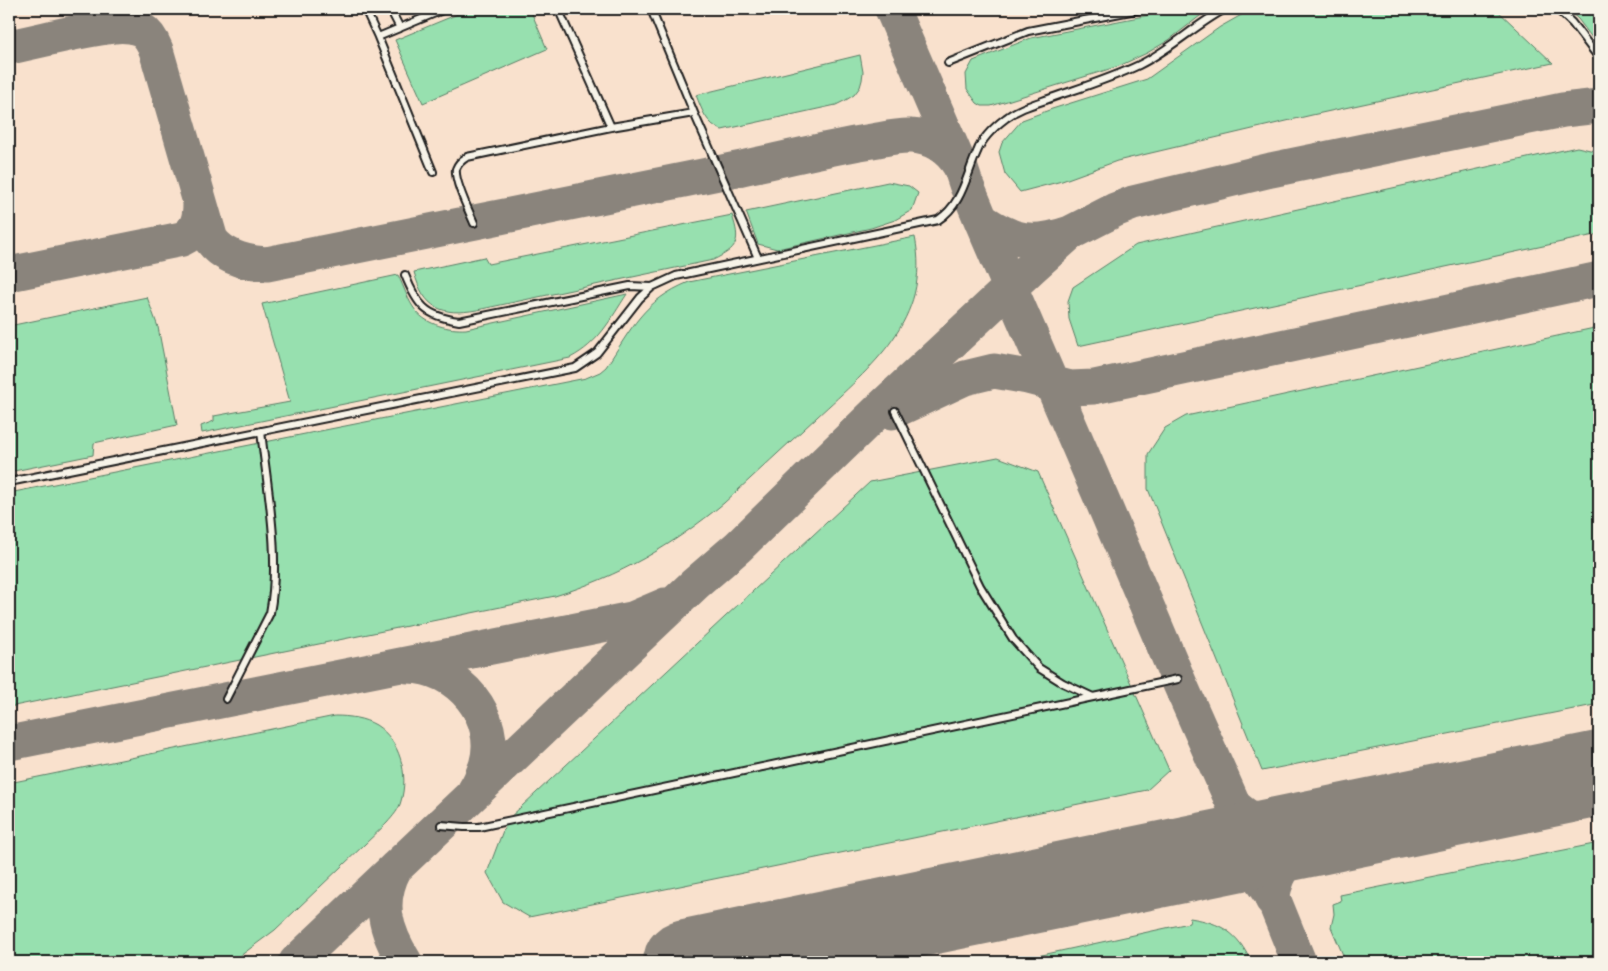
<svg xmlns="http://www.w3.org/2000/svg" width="1608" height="971" viewBox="0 0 1608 971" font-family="Delius,sans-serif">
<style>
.built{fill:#f9e1cd}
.green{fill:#97e0af;stroke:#5a7e66}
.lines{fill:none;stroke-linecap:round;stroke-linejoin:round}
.taxiway{stroke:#8a847c;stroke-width:35}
.runway{stroke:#8a847c;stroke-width:86}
.service-casing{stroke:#1c1c1c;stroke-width:10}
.service{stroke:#f7f3e8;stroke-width:6}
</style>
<rect width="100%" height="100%" fill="#f8ebdc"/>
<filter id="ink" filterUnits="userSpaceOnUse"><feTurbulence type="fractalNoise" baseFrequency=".02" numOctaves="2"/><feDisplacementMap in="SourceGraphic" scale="10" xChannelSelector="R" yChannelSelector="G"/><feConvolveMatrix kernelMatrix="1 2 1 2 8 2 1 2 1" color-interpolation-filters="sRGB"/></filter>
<g filter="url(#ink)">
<!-- built -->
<path class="built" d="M9,9H1599V962H9Z"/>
<!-- green -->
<path class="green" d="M470,9H530L547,49L423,103L395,40Z
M1180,9H1209L1169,40L1147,53L1119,66L991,106H982L977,103L967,89L966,74L973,61L1031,38Z
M1252,9H1496L1553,63L1312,115L1117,161L1062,181L1020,192L1005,174L999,152L1002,143L1022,120L1052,109L1147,79L1220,27Z
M1567,9H1599V47L1578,19Z
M860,55L863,72L862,80L860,87L854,95L846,100L836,105L722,130C706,124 702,110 696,95Z
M1577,147L1599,152V234L1078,346L1069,319L1068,301L1073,287L1136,245Z
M888,182L909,186L918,193L912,210L895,220L871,228L777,249L758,244L746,212Z
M732,215C741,242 738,248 713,260L477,310C442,316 424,309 414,272L484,257L488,264Z
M915,237C932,320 871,367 817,417C786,446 755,474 724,503C672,546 620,576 555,596L9,707V493L586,378L600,372L606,367C632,328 643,301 689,282Z
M398,275C404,287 408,301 416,311C427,325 449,330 466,329L627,294C610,320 599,343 570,358L202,433L201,426L214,421V416L290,402L262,304Z
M147,297L158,327L177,425L94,443L93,455L9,472V326Z
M1599,327V704L1262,771L1148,489V454L1165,428L1186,416Z
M998,457L1038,472L1169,770L1147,790L529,917L503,902L487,873L507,820L870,482Z
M335,716C349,716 364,718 376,725C400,740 409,775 401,801C399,810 393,816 387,823L275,930L232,962H9V783Z
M1599,843V962H1346L1331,927L1334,914L1333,904L1341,901L1340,895Z
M1190,918C1222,923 1238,933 1251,962H1010L1189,923Z"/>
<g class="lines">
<!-- taxiway -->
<path class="taxiway" d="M892,9L960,166L966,184L981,220L1105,507L1180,684L1252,846L1299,962
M9,47C44,40 79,30 114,26C122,25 133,26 141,29C149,34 153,42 156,50L211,240C224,257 246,263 267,264C417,234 568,203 718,173C768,163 817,150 866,142C881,140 897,135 911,136C933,137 949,148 960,166
M981,220C1014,242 1032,246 1070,233
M9,274L182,239C197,232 200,219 200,204
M892,412L965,378L994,371L1028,377L1070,388L1094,387L1599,279
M408,666C458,666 501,717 486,766C483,774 480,783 475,790
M9,743L632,619L665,605
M1235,807C1258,826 1274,832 1304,836
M1202,857C1233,861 1251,862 1268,891
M395,868C377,902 385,931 405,962
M1272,899C1278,863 1296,848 1327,831
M296,962L695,584L738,547L883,406L1031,268L1070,233L1115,210L1133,203L1271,170L1563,110L1599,106"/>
<!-- runway -->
<path class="runway" d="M686,962L1599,774"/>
<!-- service casing -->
<g class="service-casing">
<path id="service" d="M365,9L378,37
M390,9L400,28
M560,9L561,15L611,127
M651,9L694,113
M1557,9L1572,23L1599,58
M948,63L1028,31L1141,9
M433,172L378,37L445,9
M474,223C469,211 454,181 456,169C458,163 462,160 467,157L611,127L694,113L758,258
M405,275C417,305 425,316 459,321L630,286L652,287
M895,411L980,586L1013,639L1039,668L1063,683L1093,697L1178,679
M9,482L575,368L597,353L640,298L652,287L676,276L938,220C962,205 966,176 977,152C982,138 994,127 1006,118C1020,107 1038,103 1054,97C1083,87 1112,78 1139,65C1170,50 1195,25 1225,9
M226,699L270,613C281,557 267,487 261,431
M441,825L464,827H479L1093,697"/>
</g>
<!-- service -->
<use href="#service" class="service"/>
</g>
</g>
<!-- margin -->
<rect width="1608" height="971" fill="none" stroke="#f7f3e8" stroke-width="30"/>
<rect x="15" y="15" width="1578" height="941" fill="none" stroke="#1c1c1c" stroke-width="2" filter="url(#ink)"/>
</svg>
